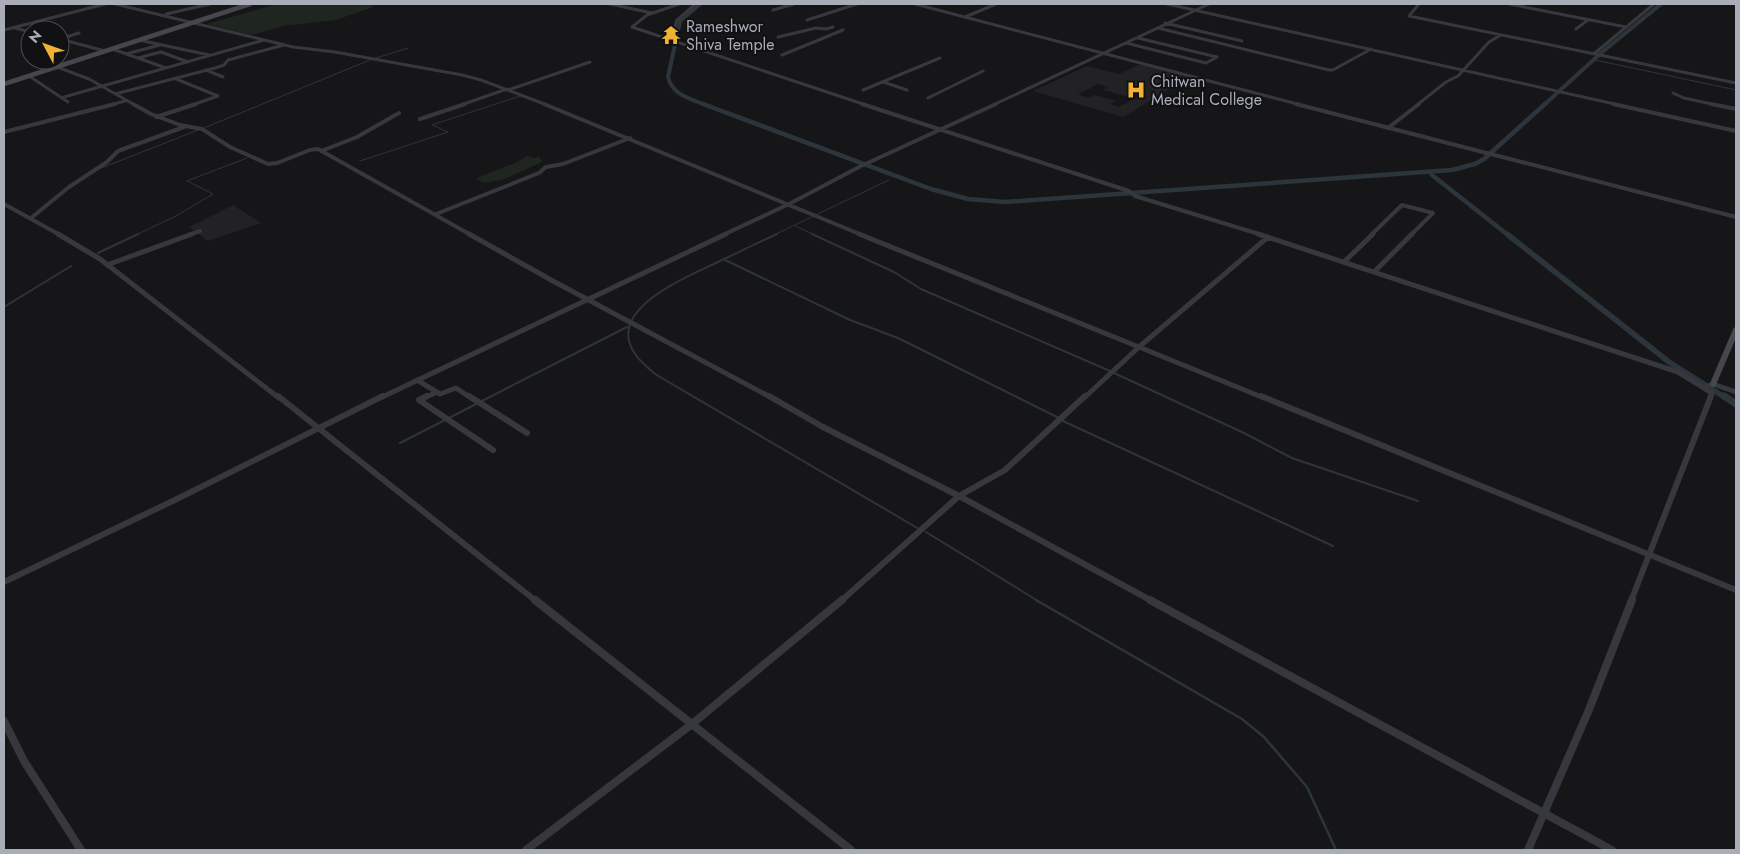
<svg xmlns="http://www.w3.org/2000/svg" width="1740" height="854" viewBox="0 0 1740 854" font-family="Jost,sans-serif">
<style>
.built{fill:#222225;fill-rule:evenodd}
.green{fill:#1e261f}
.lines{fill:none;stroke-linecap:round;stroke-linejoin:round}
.stream-far2{stroke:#2c353c;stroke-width:1}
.stream-far1{stroke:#2c353c;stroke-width:2}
.stream{stroke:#2c353c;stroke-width:2.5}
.canal-far3{stroke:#2c353c;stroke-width:4}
.canal-far2{stroke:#2c353c;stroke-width:4.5}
.canal-far1{stroke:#2c353c;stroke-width:5.5}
.canal{stroke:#2c353c;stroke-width:7}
.street-far4{stroke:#37383d;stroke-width:3}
.street-far3{stroke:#37383d;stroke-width:4}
.street-far2{stroke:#37383d;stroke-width:5}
.street-far1{stroke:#37383d;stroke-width:6}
.street{stroke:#37383d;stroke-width:8}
.secondary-far1{stroke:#45474d;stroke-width:4.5}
.secondary{stroke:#45474d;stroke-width:6}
.labels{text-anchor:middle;stroke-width:4;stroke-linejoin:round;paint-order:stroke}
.far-poi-label{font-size:16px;fill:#a8adb8;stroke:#111113;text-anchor:start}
</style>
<rect width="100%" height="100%" fill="#161618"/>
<!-- built -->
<path class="built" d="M1141,64L1190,77L1123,117L1033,91L1087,66L1119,74ZM1098,84L1108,87L1103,90L1125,96L1131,93L1139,96L1119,107L1110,104L1116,101L1094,95L1088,98L1078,94Z
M233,205L261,223L208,241L189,227Z"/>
<!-- green -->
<path class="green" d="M277,4H371L373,7L336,20L283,26L251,35L207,24Z
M527,156L535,158L539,156L542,162L505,179L485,183L477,180L479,177L515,163Z"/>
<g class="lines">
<!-- stream-far2 -->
<path class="stream-far2" d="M376,58L408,48
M1595,60L1736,90
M204,128L370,60
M360,161L448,132L432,125L520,96
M99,169L198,130
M894,177L897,176
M795,226L815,235
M136,235L176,216L213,194L187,181L247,158
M774,235L889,180"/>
<!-- stream-far1 -->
<path class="stream-far1" d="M777,234C757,243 737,253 718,262C691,275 620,303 629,341C633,356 644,364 655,374L919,529
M812,234L894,272L921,289L1110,371
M98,253L138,234
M725,260L850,320L898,338L1059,418
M4,307L71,266
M1114,373L1244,433L1292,458L1418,501
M482,401L627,327
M449,418L478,403
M1063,421L1333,546
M400,443L445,420
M926,532L1038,601"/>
<!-- stream -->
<path class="stream" d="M1036,600L1242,719L1264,737L1307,787L1336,850"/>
<!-- canal-far3 -->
<path class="canal-far3" d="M700,4L680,21L668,77C672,95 691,99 706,105
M1544,105L1601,53L1661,4"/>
<!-- canal-far2 -->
<path class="canal-far2" d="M703,104L931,189L968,199L1005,202L1452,170L1475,164L1484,159L1545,104
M1432,175L1508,235"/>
<!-- canal-far1 -->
<path class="canal-far1" d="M1507,234L1669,362L1726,398"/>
<!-- canal -->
<path class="canal" d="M1724,396L1736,404"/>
<!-- street-far4 -->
<path class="street-far4" d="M115,4L293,47L335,52L462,75L481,80L547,105
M610,4L652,13
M679,4L647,15L632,27L866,105
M915,4L1301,105
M1167,4L1619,105
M1419,4L1409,16L1736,83
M1509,4L1626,27
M773,10L794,4
M166,14L210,4
M965,17L996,4
M807,20L857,4
M1165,23L1242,41
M15,28L30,32
M1158,28L1329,70H1333L1371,49
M1576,29L1588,20
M4,30L105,4
M778,37L816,28L826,29L833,27
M60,39L105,51
M60,39L79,33
M671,39L677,20L695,4
M139,40L209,55
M1126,43L1206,63L1217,57L1138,38
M112,49L138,58L161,52L188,62
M1595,53L1654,4
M126,54L160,45
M782,55L843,30
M138,58L166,68
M57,67L89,79L135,105
M206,70L223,77
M29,76L68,102
M176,79L218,96
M883,82L907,90
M508,90L590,62
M863,90L940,58
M1673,93L1684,98L1716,105
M115,94L215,68L224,65L228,60L284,45
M64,97L264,40
M928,98L983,71
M110,105L125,101
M192,105L218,96
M461,105L507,89
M993,105L1209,4
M1417,105L1446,82L1458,76L1489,42L1501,35"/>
<!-- street-far3 -->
<path class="street-far3" d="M133,104L151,114L180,125L202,129L230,147L268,164L277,163L310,150L318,149L471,235
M544,104L862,235
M862,104L1129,191L1135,196L1262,235
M1296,104L1736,217
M1613,104L1736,131
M1711,104L1736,109
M156,117L196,104
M420,119L465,104
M1388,128L1419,104
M4,132L115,104
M321,151L357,137L399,113
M4,204L60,235
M436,214L539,173L546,167L563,164L630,138
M31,218L69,187L107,162L118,151L184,127
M189,235L200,231
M723,235L789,204L861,166L996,104
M1371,235L1402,205L1433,213L1411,235"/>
<!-- street-far2 -->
<path class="street-far2" d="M58,234L100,259L279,398
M469,234L553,281L772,398
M859,234L1139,347L1084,398
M1258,234L1678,372L1712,393L1710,398
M1344,262L1373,234
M107,265L192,234
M1374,272L1412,234
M417,380L440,394L456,388L471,398
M1705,387L1713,384L1736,392
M380,398L726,234
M424,398L437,392
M1264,398L1139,347L1268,237"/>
<!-- street-far1 -->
<path class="street-far1" d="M278,396L536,601
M427,396L419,400L493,450
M469,396L527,433
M769,396L823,427L959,496L1005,470L1085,396
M1261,396L1736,590
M4,582L179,498L383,396
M841,601L959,496L1152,601
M1631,601L1711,396"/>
<!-- street -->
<path class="street" d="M535,600L851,850
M1150,600L1612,850
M4,721L24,761L81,850
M526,850L692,724L842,600
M1528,850L1588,712L1632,600"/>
<!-- secondary-far1 -->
<path class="secondary-far1" d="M4,84L250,4"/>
<!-- secondary -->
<path class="secondary" d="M1713,384L1736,330"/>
</g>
<!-- icons -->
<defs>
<g id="temple-bare" transform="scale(1.5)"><path d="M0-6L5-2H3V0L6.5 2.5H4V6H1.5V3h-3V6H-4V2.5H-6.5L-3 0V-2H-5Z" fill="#f2b134" stroke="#111113" stroke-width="2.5" paint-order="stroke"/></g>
<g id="hospital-bare" transform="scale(1.5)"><path d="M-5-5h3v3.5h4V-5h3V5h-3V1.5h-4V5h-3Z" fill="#f2b134" stroke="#111113" stroke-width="2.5" paint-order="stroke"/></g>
</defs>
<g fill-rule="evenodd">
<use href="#temple-bare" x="671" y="35"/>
<use href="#hospital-bare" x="1136" y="90"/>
</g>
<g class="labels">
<!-- far-poi labels -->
<g class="far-poi-label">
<text x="686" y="32">Rameshwor<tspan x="686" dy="18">Shiva Temple</tspan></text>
<text x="1151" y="87">Chitwan<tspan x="1151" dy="18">Medical College</tspan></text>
</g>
</g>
<!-- border -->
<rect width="1740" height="854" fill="none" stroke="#a8adb8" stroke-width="10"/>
<!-- north arrow -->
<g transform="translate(45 45) rotate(311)"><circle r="24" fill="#111113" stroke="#4d4f55"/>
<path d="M0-4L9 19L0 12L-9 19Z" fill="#f2b134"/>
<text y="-8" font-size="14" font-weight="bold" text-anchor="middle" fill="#a8adb8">N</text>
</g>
</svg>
